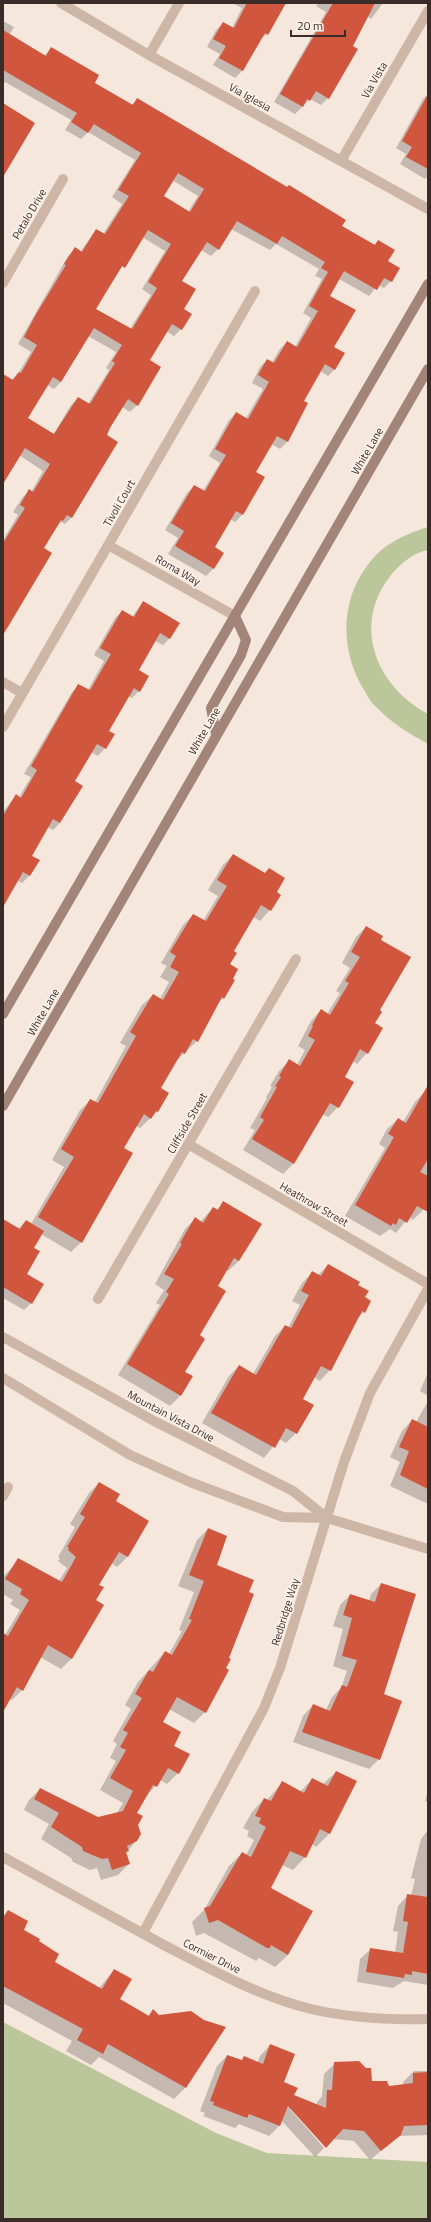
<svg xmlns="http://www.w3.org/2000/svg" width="431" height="2222" viewBox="0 0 431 2222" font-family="'Titillium Web',sans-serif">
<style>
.green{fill:#bbc69b}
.shadow{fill:#0003;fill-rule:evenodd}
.building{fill:#d1563e;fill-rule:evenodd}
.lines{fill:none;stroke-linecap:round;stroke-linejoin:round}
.minor{stroke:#ceb6a7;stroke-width:10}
.tertiary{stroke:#ceb6a7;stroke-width:10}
.secondary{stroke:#a28478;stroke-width:10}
.labels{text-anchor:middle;stroke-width:3.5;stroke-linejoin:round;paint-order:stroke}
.street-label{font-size:11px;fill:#3a2c28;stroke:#fcf2ea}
</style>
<rect width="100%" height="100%" fill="#f5e7dc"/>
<!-- green -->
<path class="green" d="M428,527V550C414,552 400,564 391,575C351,625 376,686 428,714V744C408,733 390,722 374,705C370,701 367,695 364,690C337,646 341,591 377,554C391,540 410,533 428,527Z
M3,2022L216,2133L267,2153L428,2162V2219H3Z"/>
<!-- shadow -->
<path class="shadow" d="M232,3H285L267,34L259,40L242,71L235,78L213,65L220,54L207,47L216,30L223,23L232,28L242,8Z
M318,3H383L371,19L367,16L328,98L321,105L310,99L295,114L274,102L326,12L316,6Z
M3,21L14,27L10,34L44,56L51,48L93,83L131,105L138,99L344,220L341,226L374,245L378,241L387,262L391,281L384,288L378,285L369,296L339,279L329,296L335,369L328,376L320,371L303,401L306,403L287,442L280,449L271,444L255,473L263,477L242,515L235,522L230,519L213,548L222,553L213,569L206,576L168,554L178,538L165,530L187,493L194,486L203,491L220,463L209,456L229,420L236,413L246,418L263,389L252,383L260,367L267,360L272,362L280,349L287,342L295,347L311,318L303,313L322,279L315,276L319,269L276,244L270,250L231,229L218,249L211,256L201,250L181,281V329L174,336L166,331L149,361L137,405L130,412L122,407L109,428L72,517L65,524L61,522L56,528L43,549L50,553L8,627L3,632V540L18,515L13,512L22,498L29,491L31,492L43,471L19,455L3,480V375L11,380L19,372L31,352L18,344L68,256L75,249L80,252L96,230L103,234L122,204L112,197L135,160L88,132L81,139L65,130L71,120L5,82L3,85ZM172,180L198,196L188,212L162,196ZM142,237L165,251L142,289L151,295L130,329L94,309ZM88,336L116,352L106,368L109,370L88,404L78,398L71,405L53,435L27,419L47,385L54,389L61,382Z
M428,94V176L425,179L400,164L406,154L396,148L423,99Z
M143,602L170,638L163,645L155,641L138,671L139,691L132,698L128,696L107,731L105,748L98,756L91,752L73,782L60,823L53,830L47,827L31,856L38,860L29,876L22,883L17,880L3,905V812L16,795L19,797L31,777L24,774L72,692L79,685L88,690L104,661L94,655L115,618L122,611L132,617Z
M233,855L264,874L269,869L275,892L270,910L260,921L253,917L233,952L223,998L217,1004L197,1041L175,1062L160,1088L168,1093L157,1112L140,1128L136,1126L123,1149L81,1242L71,1252L41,1234L33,1248L26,1274L31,1303L24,1310L3,1298V1221L18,1229L26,1221L31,1224L64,1167L52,1160L80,1110L91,1100L95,1102L126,1046L120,1043L142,1005L153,995L160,999L169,982L160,977L167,966L161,963L183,925L193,915L203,921L218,896L208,890L223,865Z
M366,927L380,940L378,1011L367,1053L357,1064L353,1061L343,1077L338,1107L328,1117L322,1114L293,1164L283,1174L243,1150L255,1130L250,1128L267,1098L266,1097L272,1087L270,1086L279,1071L289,1061L297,1065L305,1050L298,1046L311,1021L321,1010L327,1014L340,993L336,991L350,968L342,963L356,937Z
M425,1091L428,1093V1201L423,1210L413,1220L409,1217L396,1233L390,1229L380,1236L345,1216L385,1148L379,1144L387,1129L398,1119L403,1122L415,1102Z
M224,1203L239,1261L228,1271L226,1270L216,1286L184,1372L181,1395L170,1406L118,1375L160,1305L156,1303L164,1290L155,1284L185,1229L195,1219L200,1222L213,1208L216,1210Z
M328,1265L357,1285L364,1297L370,1301L364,1312L357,1319L330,1370L320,1381L314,1377L302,1399L296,1433L286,1443L279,1439L264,1458L202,1423L229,1376L239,1366L253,1374L275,1336L285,1326L288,1328L300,1305L292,1301L302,1283L313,1272L318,1275Z
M428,1372V1396L420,1391Z
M428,1401V1504L390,1486L400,1462L390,1457L402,1431L412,1420L416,1422Z
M99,1483L115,1502L148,1521L127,1557L117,1567L111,1563L98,1585L94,1600L102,1605L71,1659L61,1669L40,1657L22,1690L12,1700L9,1699L3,1710V1634L5,1635L20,1610L10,1604L13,1600L3,1594V1577L17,1562L59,1581L67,1568L58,1561L60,1558L58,1557L75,1527L70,1524L89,1493Z
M208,1529L216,1566L205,1712L194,1723L169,1709L161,1722L173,1746L178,1773L167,1784L160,1780L145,1798L136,1813V1841L126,1853L129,1864L118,1875L101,1880L97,1868L90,1870L73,1862L71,1858L41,1839L49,1824L24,1810L29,1800L40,1789L98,1818L117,1813L123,1803L100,1790L116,1761L110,1758L117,1744L113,1741L131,1709L125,1705L138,1682L165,1652L169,1654L182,1631L179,1630L194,1592L178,1586L197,1540Z
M381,1584L383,1695L379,1759L369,1769L293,1742L303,1716L313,1705L326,1710L332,1697L341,1688L347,1671L333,1666L343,1629L333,1626L340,1605L350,1595L369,1601L371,1594Z
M336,1772L356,1782L329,1834L316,1847L312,1844L305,1857L293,1870L282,1865L269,1889L288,1955L275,1967L259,1958L256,1961L204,1933L196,1936L192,1922L204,1910L229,1866L242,1853L246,1855L254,1840L247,1836L249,1831L243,1828L252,1812L264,1799L267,1800L282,1783L300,1792L312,1779L323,1784Z
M428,1791V1802L425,1801Z
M428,1830V1985L404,1981L393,1988L357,1982L360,1959L371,1949L395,1953L398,1932L393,1931L398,1906L408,1895L411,1896L415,1879L411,1878L421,1839Z
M8,1911L22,1930L38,1941L53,1963L99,1988L114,1970L119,1999L148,2016L153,2010L158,2016L203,2020L224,2028L185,2088L174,2099L99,2057L91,2065L66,2051L72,2041L3,2003V1916Z
M270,2045L283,2083L293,2096L317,2105V2102L322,2096L324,2074L335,2063L371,2082L388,2087L403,2085V2082L414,2071H428V2135L399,2136L370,2160L354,2141L332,2139L292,2109H290L324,2148L315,2157L281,2120L280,2125L269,2136L239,2124L235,2128L203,2116L205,2113L200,2111L217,2066L227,2056L241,2061L244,2057L257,2063L260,2056Z"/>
<!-- building -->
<path class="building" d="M247,3H286L268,35L265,33L243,71L219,58L226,46L213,39L223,22L234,28Z
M333,3H375L353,46L358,49L329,99L316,91L310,101L307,99L303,107L280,94Z
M3,30L46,56L51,47L99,75L95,83L133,105L137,98L287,187L289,185L346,220L342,226L375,245L378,240L395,250L388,261L400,268L392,282L384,278L377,290L344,271L330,296L356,310L334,347L345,353L335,370L325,364L304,401L308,403L288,442L277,436L256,472L265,477L243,515L236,511L215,547L224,553L214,569L175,546L184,531L171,523L194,485L205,491L226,455L215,449L236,412L248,419L269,382L258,375L267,359L274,363L287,341L297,347L318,311L309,306L328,272L321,268L325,262L282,236L277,244L237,221L219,250L207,242L182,281L196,289L184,309L192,314L182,330L172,324L150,360L161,367L148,389L138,406L128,399L110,428L107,435L118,442L72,518L67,515L63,521L61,520L44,548L52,553L3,635V543L25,508L20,505L29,489L33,492L50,464L25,448L3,484V374L13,380L19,372L21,373L37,345L24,337L35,316L66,265L64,264L75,247L82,252L96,229L105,234L129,196L118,190L141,153L94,124L88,133L71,122L77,113L3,70ZM178,173L204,189L190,212L164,196ZM148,230L171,244L148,282L157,288L132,329L96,309L122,266L125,268ZM94,328L122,345L112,361L115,363L90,404L78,397L54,434L28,418L53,377L61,382Z
M428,94V169L406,157L412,147L402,141Z
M3,103L35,123L3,177Z
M143,601L180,623L170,639L160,633L139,670L149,676L140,692L134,688L109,731L115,734L106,749L97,744L75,781L83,786L60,823L53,819L32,856L40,860L30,876L23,872L3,907V816L16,794L21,798L37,770L31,766L78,684L90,690L111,654L100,648L122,610L134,617Z
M233,854L265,873L269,868L285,878L277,892L281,895L271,911L261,905L234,951L237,953L230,964L238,969L233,979L235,980L224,999L222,997L198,1042L193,1039L185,1054L182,1052L161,1088L169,1093L158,1112L156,1111L151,1119L144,1114L124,1148L133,1153L82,1243L38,1217L74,1157L61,1149L90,1099L98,1103L136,1036L130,1032L153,994L163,1000L179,972L170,967L176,956L170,952L193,914L206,921L227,886L217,880Z
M366,926L383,936L381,940L411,957L380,1010L382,1012L375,1023L383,1028L368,1054L360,1049L345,1077L354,1082L339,1108L330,1103L294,1164L252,1139L264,1120L260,1117L277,1087L275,1086L281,1077L279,1076L289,1059L300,1066L315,1040L308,1036L313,1026L312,1025L321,1009L330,1015L349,983L345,981L360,957L351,952Z
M428,1085V1159L420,1172L428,1176V1212L417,1206L407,1223L399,1218L396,1225L393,1223L391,1226L355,1205L394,1137L388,1134L398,1118L406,1123Z
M223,1201L262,1224L239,1261L234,1258L218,1286L226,1291L200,1335L205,1339L185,1372L193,1376L181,1396L127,1364L169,1294L166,1292L174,1279L164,1274L182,1244L180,1243L195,1217L203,1223L213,1207L218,1210Z
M3,1219L20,1229L26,1220L44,1231L34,1248L40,1251L27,1274L44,1284L32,1304L3,1287Z
M328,1264L360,1282L358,1285L369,1291L365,1297L371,1301L365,1313L362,1311L331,1371L321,1366L303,1399L314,1405L297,1434L286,1428L275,1448L211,1413L239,1365L256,1375L285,1325L291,1328L309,1295L301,1291L312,1271L321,1276Z
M412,1419L428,1427V1489L400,1475L409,1451L399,1447Z
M99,1482L120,1494L116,1501L149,1521L128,1557L119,1552L99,1585L104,1587L96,1600L104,1605L72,1659L48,1645L23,1691L17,1687L3,1712V1633L8,1636L29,1600L20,1594L22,1589L5,1579L18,1558L62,1582L76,1557L68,1550L69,1548L67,1547L85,1517L80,1514Z
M208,1528L227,1536L217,1565L254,1580L249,1592L254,1594L229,1658L231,1659L226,1668L229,1670L206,1713L177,1697L163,1722L181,1732L174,1746L190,1754L179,1774L168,1768L157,1787L153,1785L137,1813L143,1816L138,1825L141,1834L137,1841L127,1846L129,1851L126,1852L130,1864L112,1870L108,1858L102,1859L83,1851L82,1847L51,1827L59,1813L34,1799L40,1788L98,1817L123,1811L133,1791L110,1778L126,1750L120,1747L128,1733L123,1730L142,1698L135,1694L149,1670L153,1672L165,1651L172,1655L192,1620L189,1619L204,1581L189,1575Z
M381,1583L416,1594L384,1694L402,1701L380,1760L302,1732L313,1704L330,1711L342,1685L347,1687L357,1660L342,1656L352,1618L343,1615L350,1594L375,1602Z
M336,1771L357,1781L330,1834L320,1829L306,1858L290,1851L271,1888L313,1911L288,1955L271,1945L270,1948H267L218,1920L209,1923L204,1908L210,1906L242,1852L251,1857L266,1827L259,1823L261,1818L255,1816L264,1798L271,1801L282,1781L304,1793L312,1778L328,1786Z
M407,1894L428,1897V1974L412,1971V1975L405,1974L404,1978L366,1972L370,1948L403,1953L408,1922L403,1921Z
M8,1910L28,1921L24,1930L40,1939L39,1941L59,1954L55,1962L102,1989L114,1969L132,1979L120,1999L149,2016L153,2009L159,2015L191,2011L204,2020L226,2027L186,2088L108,2044L103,2054L77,2040L83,2029L3,1986V1918Z
M270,2044L295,2054L284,2082L298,2088L294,2095L326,2108L327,2090H332L334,2062L359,2061L366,2068H371L372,2081H387L389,2086L413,2083V2073L428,2072V2125L404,2126L401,2135L381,2151L364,2131L343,2129L326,2148L288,2106L280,2126L249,2114L247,2118L213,2105L214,2102L210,2101L227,2055L242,2060L244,2056L263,2064Z"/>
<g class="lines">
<!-- minor -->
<path class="minor" d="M61,3L149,55L428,209
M149,55L179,3
M341,161L428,11
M3,283L63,179
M108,545L235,616
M3,682L22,693
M3,727L255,291
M188,1144L428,1284
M98,1299L296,959
M3,1496L8,1487
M3,1857C56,1886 109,1915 162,1944C210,1969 258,1996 311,2009C350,2018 389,2020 428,2019
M143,1933L264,1708L280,1668L344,1462L370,1393L428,1289"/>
<!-- tertiary -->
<path class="tertiary" d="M3,1337L154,1421L293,1491L327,1518
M3,1378L130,1455L190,1482L283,1517L327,1518L428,1549"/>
<!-- secondary -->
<path class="secondary" d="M216,734L211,708L241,655L246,640L235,616
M3,1014L428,284
M3,1106L428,369"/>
</g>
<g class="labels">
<!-- street labels -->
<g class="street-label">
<text transform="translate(374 80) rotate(-60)" y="4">Via Vista</text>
<text transform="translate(250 97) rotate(29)" y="4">Via Iglesia</text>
<text transform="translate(29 214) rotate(-60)" y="4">Petalo Drive</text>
<text transform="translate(367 451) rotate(-60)" y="4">White Lane</text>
<text transform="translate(119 503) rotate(-60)" y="4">Tivoli Court</text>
<text transform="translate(178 570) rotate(30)" y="4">Roma Way</text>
<text transform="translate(204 731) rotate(-60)" y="4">White Lane</text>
<text transform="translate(43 1012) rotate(-60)" y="4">White Lane</text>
<text transform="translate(187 1123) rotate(-60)" y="4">Cliffside Street</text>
<text transform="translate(314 1204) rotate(30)" y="4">Heathrow Street</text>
<text transform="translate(171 1416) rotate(28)" y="4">Mountain Vista Drive</text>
<text transform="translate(285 1612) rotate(-73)" y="4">Redbridge Way</text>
<text transform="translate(212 1956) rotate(27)" y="4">Cormier Drive</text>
</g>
</g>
<!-- border -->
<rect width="431" height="2222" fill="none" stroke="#3a2c28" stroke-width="8"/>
<!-- scale -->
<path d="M291 30v6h54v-6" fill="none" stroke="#3a2c28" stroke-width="2"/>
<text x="297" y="30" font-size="12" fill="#3a2c28" stroke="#fcf2ea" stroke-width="3" paint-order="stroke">20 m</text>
</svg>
